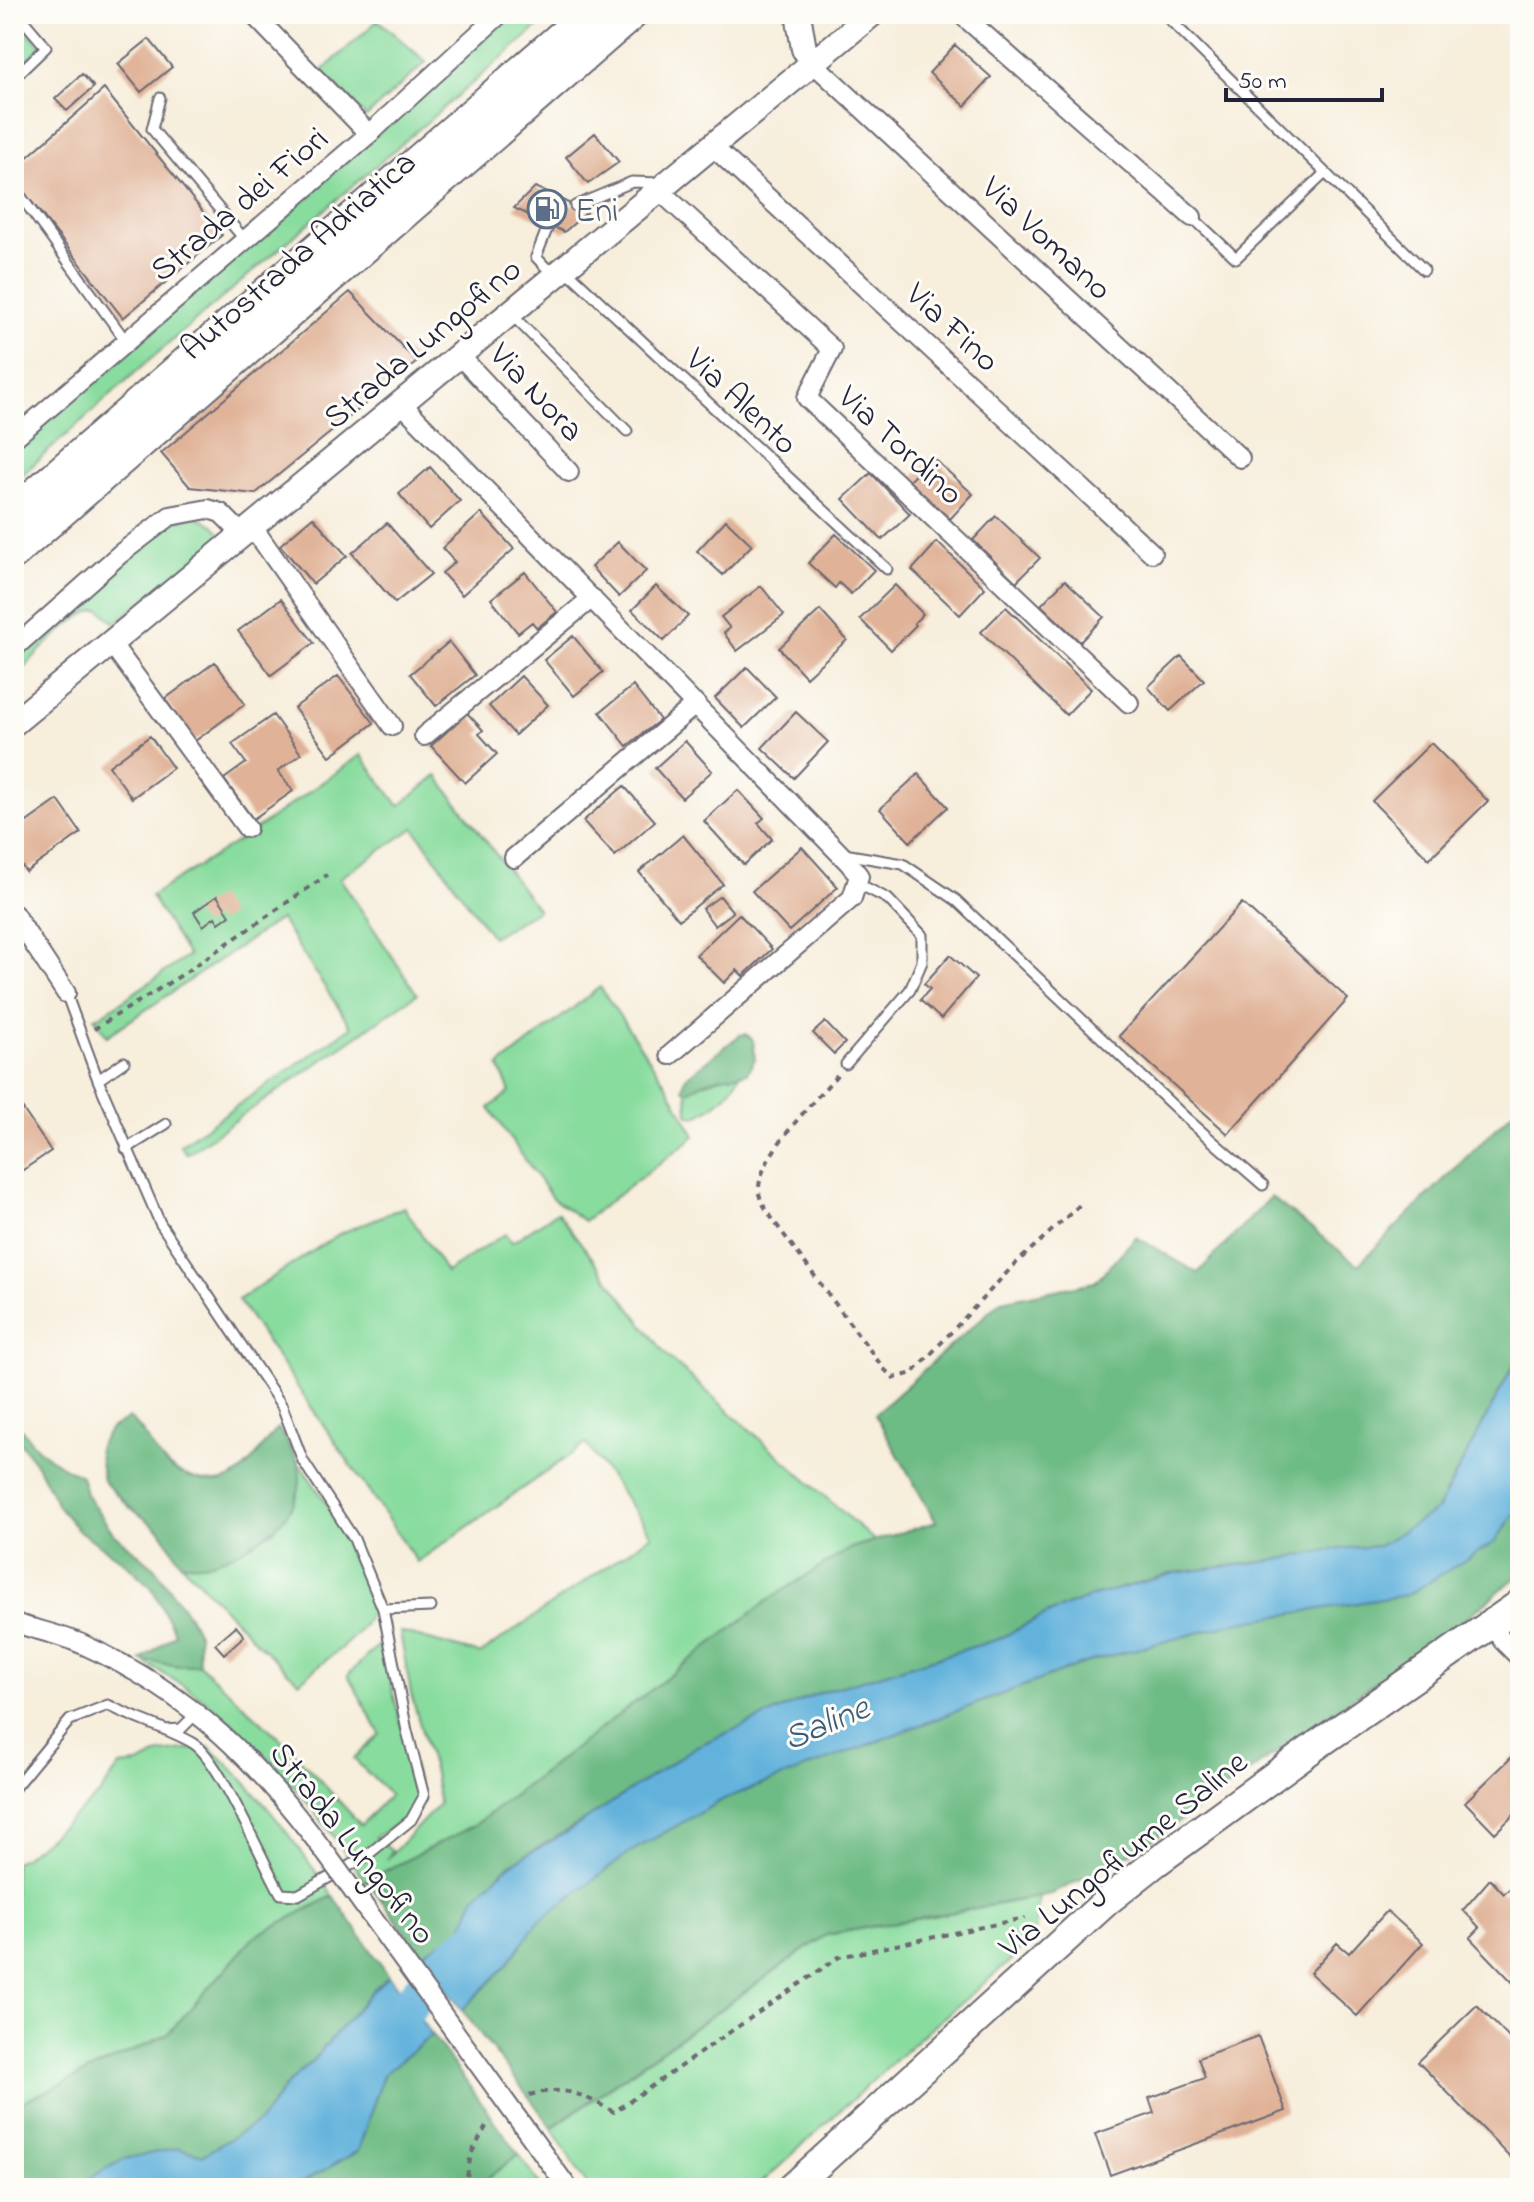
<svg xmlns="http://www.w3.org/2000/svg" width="1534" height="2202" viewBox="0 0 1534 2202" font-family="'Indie Flower',sans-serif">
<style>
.green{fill:#88dc9e;stroke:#557f6c;stroke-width:2}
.forest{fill:#6ebc85;stroke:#486f60;stroke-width:2}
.water{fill:#62b2dc;stroke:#426a8c;stroke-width:2}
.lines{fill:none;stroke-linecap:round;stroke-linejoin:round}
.river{stroke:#62b2dc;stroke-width:38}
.building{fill:#e0b297}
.lane-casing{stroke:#6d6973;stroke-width:13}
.street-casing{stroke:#6d6973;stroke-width:22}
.secondary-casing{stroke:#6d6973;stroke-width:28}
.primary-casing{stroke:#6d6973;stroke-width:32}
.highway-casing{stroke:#6d6973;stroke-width:36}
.path{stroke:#6d6973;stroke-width:4;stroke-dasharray:6 6;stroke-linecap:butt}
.lane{stroke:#fff;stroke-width:9}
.street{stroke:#fff;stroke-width:18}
.secondary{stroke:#fff;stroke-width:24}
.primary{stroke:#fff;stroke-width:28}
.highway{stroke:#fff;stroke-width:32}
.street-bridge-casing{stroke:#6d6973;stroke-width:22;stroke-linecap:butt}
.street-bridge{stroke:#fff;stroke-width:18}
.labels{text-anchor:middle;stroke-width:6;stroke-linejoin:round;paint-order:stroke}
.street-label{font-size:34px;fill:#22223b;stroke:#fdfcf7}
.service-label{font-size:34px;fill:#4e5e75;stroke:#fdfcf7;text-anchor:start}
.water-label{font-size:36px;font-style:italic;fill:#3c5c7b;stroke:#fdfcf7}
</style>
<rect width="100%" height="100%" fill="#fdfcf7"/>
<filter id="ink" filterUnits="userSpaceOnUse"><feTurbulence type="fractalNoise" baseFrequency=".0125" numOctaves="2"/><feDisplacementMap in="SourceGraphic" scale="16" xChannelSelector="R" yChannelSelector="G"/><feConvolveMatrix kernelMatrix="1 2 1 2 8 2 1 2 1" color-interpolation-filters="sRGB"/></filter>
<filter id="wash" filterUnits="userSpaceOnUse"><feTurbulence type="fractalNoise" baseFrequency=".006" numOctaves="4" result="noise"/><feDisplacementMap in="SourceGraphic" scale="32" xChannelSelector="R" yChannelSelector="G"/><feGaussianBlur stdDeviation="1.8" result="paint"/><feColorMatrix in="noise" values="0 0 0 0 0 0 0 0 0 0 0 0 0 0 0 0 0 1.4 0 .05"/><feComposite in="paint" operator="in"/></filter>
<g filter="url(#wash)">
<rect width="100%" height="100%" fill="#f7eedc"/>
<!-- green -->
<path class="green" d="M510,14H553L138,370L14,482V445L349,159Z
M14,16L41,46L14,73Z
M378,20L426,62L366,117L322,71Z
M195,516L214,525L223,537L115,623L100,609C71,615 33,656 14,680V661L153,536L178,519Z
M361,755L399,806L437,776L538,910L492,937L414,828L340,878L417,994L187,1154L180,1145L351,1027L280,919L107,1036L94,1017L100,1016L188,956L151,896L249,834Z
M600,987L668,1087L695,1136L584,1221L552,1198L489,1108L510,1092L499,1066Z
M740,1074C733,1093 713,1108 695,1117L688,1114L687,1092L707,1079Z
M404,1207L446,1272L505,1234L512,1242L557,1212L668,1357L875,1541L851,1548L771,1598L475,1825L365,1882C319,1812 263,1742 193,1692C177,1681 158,1671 141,1660L181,1666L199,1664L289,1747L361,1825L390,1795L354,1759L380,1734L348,1675L384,1639L390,1682L418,1785C415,1818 401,1822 375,1837L392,1851L387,1859L439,1804L434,1773L411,1694L400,1632L480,1654L652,1535L586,1444L417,1562L238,1300L339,1234Z
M298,1462C320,1494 388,1582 367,1620C354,1642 318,1665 299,1682L257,1643L182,1564H204L273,1531L293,1503L299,1483Z
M209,1747C259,1790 295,1843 333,1896L255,1936L167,2035L14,2106V1862L24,1858L99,1795L120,1766L138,1764L161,1753Z
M1039,1897L1035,1932L1008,1963L918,2039L756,2188H589L552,2128L826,1935Z
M519,2154L542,2188H475Z"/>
<!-- forest -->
<path class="forest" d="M746,1034L753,1040L755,1059L747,1073C721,1077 709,1078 687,1092L683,1089L685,1078L740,1035Z
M1520,1104V1353L1437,1510L1379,1546L1335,1549L1271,1561L1175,1573L1090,1597L1049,1613L999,1639L623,1797L511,1864L475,1897L461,1931L421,1954L367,1880L475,1825L771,1598L851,1548L936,1522L875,1414L1001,1301L1095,1282L1136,1237L1198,1273L1271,1197L1358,1265Z
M129,1418C145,1430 150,1447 163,1461C172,1471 184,1475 196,1479C241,1493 252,1455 278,1428C284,1439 293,1450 297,1461C315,1512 248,1554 207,1563C199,1565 190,1564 182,1564L160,1530L128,1506L103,1481L98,1448L109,1430Z
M14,1419C36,1450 46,1459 81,1476L86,1494L114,1534L155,1568L189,1616L198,1634L199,1664L181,1666L141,1660L175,1634L152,1588L124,1562L78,1530L59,1508L37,1465L14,1434Z
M1520,1506V1574L1469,1616L1143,1847L1052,1894L826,1935L552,2127L462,2010L506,1966L537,1923L630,1852L724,1799L1084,1663L1234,1623L1495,1542Z
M333,1896L389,1976L374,1989L314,2059L285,2087L260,2121L203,2155L178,2148L124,2159L72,2188H14V2106L167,2035L255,1936Z
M432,2035L519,2154L475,2188H292L358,2151L383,2075Z"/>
<!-- water -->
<path class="water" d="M1520,1353V1506L1495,1542L1407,1595L1234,1623L1084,1663L724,1799L630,1852L537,1923L506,1966L462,2010L421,1954L461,1931L475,1897L511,1864L567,1832L697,1746L819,1693L999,1639L1049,1613L1090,1597L1175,1573L1271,1561L1335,1549L1379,1546L1438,1509Z
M389,1976L432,2035L383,2075L358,2151L292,2188H72L124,2159L178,2148L203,2155L260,2121L285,2087L314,2059L374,1989Z"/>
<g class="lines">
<!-- river -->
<path class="river" d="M376,2042L446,1962L475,1940"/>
</g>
<g id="blocks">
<!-- building -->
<path class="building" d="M149,39L172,67L141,92L118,64Z
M955,45L991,77L965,106L929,73Z
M82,74L94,87L67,111L55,99Z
M104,89L222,235L123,318L14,179V169Z
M595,133L619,162L588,184L566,157Z
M535,187L587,212L564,232L514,208Z
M350,292L417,362L255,494L190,487L161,453Z
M932,457L973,494L950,519L909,481Z
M430,467L460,501L429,529L399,494Z
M871,473L910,514L882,540L843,499Z
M481,513L514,549L462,595L442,573L455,562L442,548Z
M996,516L1040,558L1016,582L973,540Z
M313,517L347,556L313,584L280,545Z
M726,520L752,545L723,575L697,551Z
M387,523L431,574L395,603L352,553Z
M836,534L874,570L851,594L839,583L835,588L808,563Z
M618,542L646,571L619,597L591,567Z
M937,542L985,588L960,615L912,570Z
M525,572L557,612L537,628L532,622L518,633L491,599Z
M1065,580L1104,617L1080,642L1041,605Z
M895,585L923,614L914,623L916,625L891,650L860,619Z
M656,586L688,616L664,641L632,610Z
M761,586L784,615L737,651L724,633L730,628L721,617Z
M281,599L314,643L271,675L238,631Z
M1006,607L1091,689L1066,715L981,632Z
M820,610L847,640L806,677L779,648Z
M573,636L603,672L574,696L544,660Z
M449,642L475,675L436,706L410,674Z
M1181,656L1204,680L1170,711L1148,687Z
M215,662L245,704L195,741L165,699Z
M747,667L776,697L744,728L715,698Z
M338,676L374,723L330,756L294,708Z
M521,676L548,705L515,735L489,706Z
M633,686L660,720L627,746L600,712Z
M796,712L828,742L794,778L762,748Z
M467,713L483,730L479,734L497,754L465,783L431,746Z
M273,715L301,754L278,771L293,791L253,819L224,779L246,763L232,744Z
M150,736L173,768L132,798L109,766Z
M685,741L712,771L682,798L655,768Z
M1431,743L1488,801L1429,859L1372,801Z
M918,774L948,807L910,842L880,809Z
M624,786L655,821L615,856L583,821Z
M738,790L764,818L758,823L772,839L744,865L704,821Z
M58,800L81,833L26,872L14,854V831Z
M683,835L723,884L679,920L639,872Z
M802,847L838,887L789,931L752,891Z
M217,896L230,915L219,923L215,917L203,926L194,912Z
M720,896L733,912L715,926L702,909Z
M1242,903L1348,999L1228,1134L1119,1036Z
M739,914L772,949L743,976L737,970L724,983L696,955Z
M950,955L976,978L941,1019L920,1000L930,989L924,984Z
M825,1022L845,1043L834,1054L813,1033Z
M14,1096L51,1151L14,1176Z
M236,1626L244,1636L224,1654L215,1644Z
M1515,1754L1520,1760V1809L1495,1833L1465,1802Z
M1490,1879L1504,1894L1520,1879V1990L1470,1938L1480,1928L1463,1910Z
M1387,1911L1423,1943L1357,2016L1310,1973L1337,1943L1349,1953Z
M1477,2005L1520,2049V2167L1418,2062Z
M1258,2036L1286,2111L1110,2175L1095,2134L1154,2113L1149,2098L1205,2078L1198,2058Z"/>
</g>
</g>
<g filter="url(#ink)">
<use href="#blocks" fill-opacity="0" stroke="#6d6973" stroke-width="2"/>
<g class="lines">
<!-- lane casing -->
<g class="lane-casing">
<path id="lane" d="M1164,14L1424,270
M14,78L46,47L18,14
M160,98L152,129L245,240
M14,187L126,341
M575,206L632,182L660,183
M1192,217L1236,258L1325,173
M549,224L536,257L554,276
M565,269L887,569
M511,314L627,431
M844,854L903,864L956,900L1187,1119L1263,1185
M66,993L98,1080L160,1223L282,1406L303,1461L354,1539L383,1609L431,1607
M846,1064L910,990L922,962V935L888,899L857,883
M98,1080L124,1062
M126,1149L166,1124
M165,1730L181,1729L196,1714
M14,1788L70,1720L108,1705C135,1719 167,1728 193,1743C219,1758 263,1863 281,1894L298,1895L365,1857L411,1820L424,1796L407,1731L383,1609"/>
</g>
<!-- street casing -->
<g class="street-casing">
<path id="street" d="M253,14L369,134
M961,14L1192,217
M813,63L1240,458
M712,146L1152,553
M659,190L832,349L807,398L1129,703
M459,355L569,472
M401,403L849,863L859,876L852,898L670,1055
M14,438L369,134L500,14
M252,526L392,726
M111,643L247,828
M14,648L120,554L170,516L208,509L221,513L242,534
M424,736L592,598
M514,858L696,704
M14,914L66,993
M14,1623C37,1630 62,1635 84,1645C192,1694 258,1762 327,1855
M1492,1625L1503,1641L1520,1658
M518,2119L568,2188"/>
</g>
<!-- secondary casing -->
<g class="secondary-casing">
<path id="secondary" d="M798,14L804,49L813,63
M14,723L872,14"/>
</g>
<!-- primary casing -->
<g class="primary-casing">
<path id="primary" d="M792,2188L1107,1901L1155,1863L1314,1747L1520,1604"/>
</g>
<!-- highway casing -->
<g class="highway-casing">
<path id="highway" d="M14,513L588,14
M14,552L631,14"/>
</g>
<!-- path -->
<path class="path" d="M94,1029L180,976L327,875
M837,1075C815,1101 756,1158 759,1192C760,1202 768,1211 773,1220L884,1369L894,1378L913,1373L1014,1265L1083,1202
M529,2095C566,2085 581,2094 614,2112L839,1957L1025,1918
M465,2188L471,2154L488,2123"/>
<!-- lane -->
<use href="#lane" class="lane"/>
<!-- street -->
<use href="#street" class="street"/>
<!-- secondary -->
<use href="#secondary" class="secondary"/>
<!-- primary -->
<use href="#primary" class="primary"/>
<!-- highway -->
<use href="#highway" class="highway"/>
<!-- street-bridge casing -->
<g class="street-bridge-casing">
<path id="street-bridge" d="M327,1855L518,2119"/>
</g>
<!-- street-bridge -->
<use href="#street-bridge" class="street-bridge"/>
</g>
</g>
<!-- icons -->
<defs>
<g id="fuel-ring" transform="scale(2)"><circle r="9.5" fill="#fdfcf7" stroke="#5c6f8a" stroke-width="1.5"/><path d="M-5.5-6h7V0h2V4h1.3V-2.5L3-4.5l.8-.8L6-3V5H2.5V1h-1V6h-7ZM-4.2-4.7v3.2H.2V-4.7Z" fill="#5c6f8a"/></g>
</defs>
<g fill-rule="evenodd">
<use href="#fuel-ring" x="547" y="209"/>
</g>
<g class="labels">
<!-- street labels -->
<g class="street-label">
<text transform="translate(238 203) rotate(-40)" y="12">Strada dei Fiori</text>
<text transform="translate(1048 237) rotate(43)" y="12">Via Vomano</text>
<text transform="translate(297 254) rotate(-41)" y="12">Autostrada Adriatica</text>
<text transform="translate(954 326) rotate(43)" y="12">Via Fino</text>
<text transform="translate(421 342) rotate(-40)" y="12">Strada Lungofino</text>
<text transform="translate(538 391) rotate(47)" y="12">Via Nora</text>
<text transform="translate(743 400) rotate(43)" y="12">Via Alento</text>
<text transform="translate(902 444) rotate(43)" y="12">Via Tordino</text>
<text transform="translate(354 1842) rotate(52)" y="12">Strada Lungofino</text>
<text transform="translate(1122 1853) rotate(-39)" y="12">Via Lungofiume Saline</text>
</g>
<!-- service labels -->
<g class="service-label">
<text x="575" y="221">Eni</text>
</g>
<!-- water labels -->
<g class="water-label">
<text transform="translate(825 1721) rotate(-23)" y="13">Saline</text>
</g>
</g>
<!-- margin -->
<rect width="1534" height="2202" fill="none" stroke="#fdfcf7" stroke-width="48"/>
<!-- scale -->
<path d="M1226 88v12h156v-12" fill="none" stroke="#22223b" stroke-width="4"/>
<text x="1238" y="88" font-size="24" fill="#22223b" stroke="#fdfcf7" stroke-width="6" paint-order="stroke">50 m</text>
</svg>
